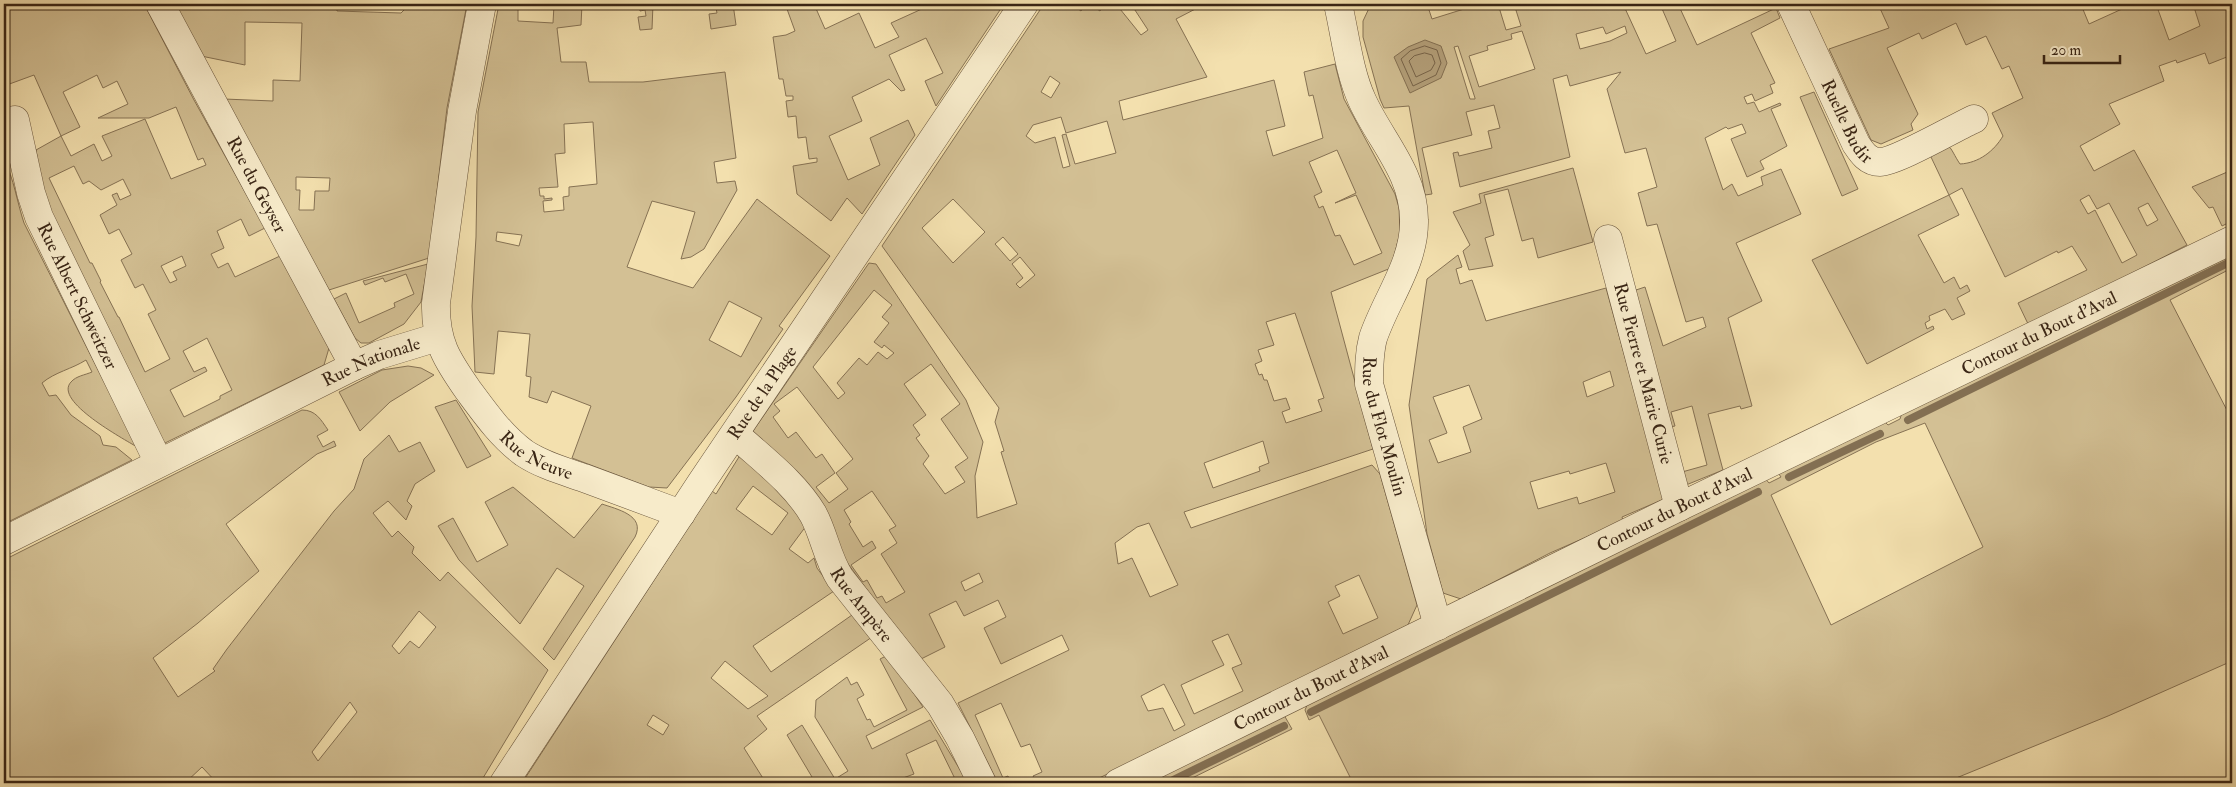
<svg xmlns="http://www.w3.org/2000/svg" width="2236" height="787" viewBox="0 0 2236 787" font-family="'IM FELL Double Pica',serif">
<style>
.green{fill:#d3c094;stroke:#867254;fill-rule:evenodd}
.water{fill:#b4a07a;stroke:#836f52}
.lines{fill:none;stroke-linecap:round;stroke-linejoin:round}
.shore{stroke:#766248;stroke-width:1}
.stream{stroke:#836f52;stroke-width:8}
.street-casing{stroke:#68543b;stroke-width:29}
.street{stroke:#f7ebca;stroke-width:28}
.labels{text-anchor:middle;stroke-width:5;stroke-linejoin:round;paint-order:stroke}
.street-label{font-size:18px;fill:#392515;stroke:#f7ebca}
</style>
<rect width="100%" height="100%" fill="#f3e0ae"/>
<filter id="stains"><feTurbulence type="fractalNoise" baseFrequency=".004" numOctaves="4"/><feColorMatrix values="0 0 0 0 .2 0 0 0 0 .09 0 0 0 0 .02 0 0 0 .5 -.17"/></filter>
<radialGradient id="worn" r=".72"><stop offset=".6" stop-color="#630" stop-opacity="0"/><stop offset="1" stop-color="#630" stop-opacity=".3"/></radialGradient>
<!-- green -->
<path class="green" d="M4,4H144L194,100L265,228L249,236L241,219L217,231L224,248L211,254L218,268L228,263L235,277L280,256L329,348L324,365L163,444L44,204L36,150L61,136L34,75L4,86ZM97,75L103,88L117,81L128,104L98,118H149L176,107L198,160L203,158L206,165L171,179L145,119L102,136L112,156L102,161L94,144L71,156L61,136L80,127L63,92ZM74,166L83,184L89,181L101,190L123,179L131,195L120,200L117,193L112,195L117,205L100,215L109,234L119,229L132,254L121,260L135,288L143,284L156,310L148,314L170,359L145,372L119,317H118L100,282L101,281L92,263H90L49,178ZM182,256L186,266L173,272L177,280L170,283L161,266ZM207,338L232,390L220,396V399L184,417L170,390L207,371L205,367L194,372L183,351Z
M174,4H337V11L401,13L410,4H467L447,108L429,258L329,290L224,99L273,101V80L300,81L302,23L245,22V65L201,56ZM296,177L330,178L329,191H315L314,210H299L300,190H296Z
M499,4H518V21L553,23L554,5L582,4L581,25L557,28L561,62H586L589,82H643L725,72L736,158L714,162L717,183L735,181L737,190L704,249L691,257L681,259L695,212L652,201L627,267L693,288L757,199L830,256L779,326L783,329L736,397L667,488L649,487L572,458L591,406L552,391L547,403L529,397L531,377L526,376L530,334L498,331L494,374L475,372L472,306L476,237L478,112ZM593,122L597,184L569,187V196L563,197L564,210L544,212L543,201L552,200V198L544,199V196H540L539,188L558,187L555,154L565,153L564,124ZM497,232L522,235L519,246L496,241ZM729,301L762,318L741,357L709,340Z
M639,4H653L652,29L640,30L638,17L646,16L645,10L640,11Z
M710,4H733L736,25L711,29L709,14L717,13L716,8L711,9Z
M798,4H814L825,29L859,13L875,48L899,37L891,23L924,8L923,4H1004L936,106L925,81L943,73L926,38L889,55L905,90L901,91L889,79L852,97L862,121L829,136L848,180L880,165L870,138L908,120L915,135L862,214L847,198L831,221L797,194L793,166L817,162V158L809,159L806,137L798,138L796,116L788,117L786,101L793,100V96H786L783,79H779L773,37L786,35L795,31L787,9Z
M1044,4H1071L1081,11L1086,4H1090L1100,11L1105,4H1116L1141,35L1148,30L1131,4H1205L1176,19L1207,77L1119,101L1123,120L1274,80L1285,126L1266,131L1273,156L1323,138L1313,95L1309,96L1304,72L1335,64L1344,99L1395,194L1399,208L1400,233L1391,268L1331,292L1373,449L1184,512L1191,528L1372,465L1380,474L1417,605L1407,627L1089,783H1037L1033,776L1042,772L1030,744L1021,747L1001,703L975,715L1003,778L1008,776L1011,783H998L958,703L1069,650L1062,635L1001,664L984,628L1006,617L998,600L964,616L956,601L929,614L945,647L921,659L887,617L846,561L822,508L753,431L869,263L876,264L966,400L983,442L975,476L977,518L1017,504L1001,452L1004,451L995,422L999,408L882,246ZM1050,76L1060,83L1051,98L1041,92ZM1061,117L1066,133L1107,121L1116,153L1075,164L1066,134L1062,135L1070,166L1063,168L1055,137L1035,143L1026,136L1033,125ZM1337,150L1356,193L1335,203L1356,195L1382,253L1354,265L1340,235L1335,236L1323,206L1319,208L1314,196L1322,192L1309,162ZM953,199L985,232L953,263L922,228ZM1003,237L1018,254L1010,261L995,244ZM1020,257L1035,275L1020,288L1016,284L1023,278L1012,264ZM874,290L892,305L882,317L889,323L874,342L882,348L884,345L894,353L887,359L878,352L867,365L859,358L837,383L845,393L838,399L813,367ZM1295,313L1324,398L1318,400L1322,411L1286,423L1282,412L1290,409L1286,398L1274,401L1267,380H1264L1262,374L1259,375L1255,364L1262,361L1258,350L1274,345L1266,322ZM931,364L960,404L941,419L968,458L955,467L965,482L945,494L923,464L929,456L916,438L920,435L913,425L926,415L904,384ZM797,387L853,459L836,473L848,489L829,503L816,487L835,473L822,454L816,458L796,432L788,438L773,417L780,411L774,404ZM1263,441L1269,463L1259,467L1260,471L1213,488L1204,463ZM872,491L896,526L889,530L897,543L881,554L905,592L886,603L882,596L877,598L867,580L863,582L851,565L876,548L872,541L863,547L849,524L851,522L844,510ZM1149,523L1178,585L1150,597L1132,558L1118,564L1115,543L1137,527ZM979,573L983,582L965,591L961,582ZM1359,575L1378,618L1343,634L1328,602L1340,596L1335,586ZM1228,634L1242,664L1232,668L1243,691L1194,714L1181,685L1224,665L1212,641ZM1164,684L1185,725L1174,731L1163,708L1148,711L1141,696Z
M1371,4H1427L1432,19L1480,4H1498L1506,30L1521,26L1514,4H1623L1646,54L1676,41L1660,4H1678L1697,45L1776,8L1780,18L1751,33L1775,83L1770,85L1773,93L1755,101L1752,94L1744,97L1747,104L1754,102L1759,112L1780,103L1781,105L1771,109L1787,146L1760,161L1764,169L1747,177L1731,139L1746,133L1742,124L1728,129L1726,127L1705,138L1723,190L1732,184L1738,196L1763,185L1761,177L1781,169L1801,214L1736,243L1762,301L1728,318L1752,406L1741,409L1740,406L1708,414L1723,470L1686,485L1682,472L1707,465L1692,406L1671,412L1675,426L1670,427L1633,291L1645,287L1663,346L1706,327L1703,317L1686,322L1657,224L1647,226L1638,193L1657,187L1646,148L1625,153L1607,89L1621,72L1570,86L1567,75L1553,79L1570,157L1460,187L1453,153L1458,152L1459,156L1492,148L1488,131L1500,128L1494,105L1466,112L1472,135L1422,148L1432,194L1425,195L1409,106L1384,108L1380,99L1363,37V21ZM1625,26L1627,33L1610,41L1580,49L1576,34L1603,27L1606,34ZM1522,31L1535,69L1479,87L1469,56L1488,50L1487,46L1512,39L1511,34ZM1458,46L1475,98V99H1470L1454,47Z
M1878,4H2089L2082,7L2089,24L2133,4H2156L2169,40L2200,26L2193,4H2232V55L2209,64L2205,53L2177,63L2176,60L2159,66L2164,81L2109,104L2120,124L2080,146L2094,171L2134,150L2187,245L2029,326L2018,303L2087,270L2072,246L2058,253L2057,251L2005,277L1962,188L1949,195L1959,215L1918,235L1944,283L1954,277L1960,289L1967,285L1970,291L1957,298L1965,314L1952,320L1945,309L1929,316L1930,320L1925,323L1927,329L1933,326L1934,329L1867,364L1812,260L1949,195L1931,157C1950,135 1949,148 1960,164C1979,163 1994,151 2003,136L1992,113L2023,98L2009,66L2002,69L1986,36L1966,45L1956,23L1922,39L1919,33L1887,48L1918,114L1911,124L1913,130L1881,144L1871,140L1829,49L1889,28ZM2089,195L2097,209L2109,203L2137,255L2122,263L2095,210L2088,214L2080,200ZM2148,203L2158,220L2147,226L2138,208Z
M1814,92L1858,189L1842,196L1800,97Z
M4,159C14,179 17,202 24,223L137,447C124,439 53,401 71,382C76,376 85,375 92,372L86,360C72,369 55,372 42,383L49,396L56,395L71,415L100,436L103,445L116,447L132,460L4,524Z
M1573,168L1593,242L1538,258L1533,238L1522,241L1508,189L1484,195L1494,235L1485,238L1493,266L1469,270L1463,251L1470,245L1453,212L1481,203L1479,194Z
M2232,170V221L2222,226L2213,207L2209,208L2192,187Z
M2232,250V268L2170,300L2232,420V661L2108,716L1944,783H1353L1319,715L1309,720L1305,710L1308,703L1763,476L1769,483L1781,477L1776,470L1882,419L1888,425L1900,419L1903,409ZM1925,423L1983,547L1831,625L1771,495L1876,442Z
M1458,255L1462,267L1456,269L1460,284L1472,280L1486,321L1606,288L1664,499L1622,517L1623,521L1550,553L1461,599L1443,593L1427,534L1409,405L1427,279ZM1610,371L1614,386L1587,397L1583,382ZM1469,385L1482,419L1463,427L1471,452L1438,463L1429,440L1447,433L1433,397ZM1606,463L1615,492L1579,504L1577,497L1538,509L1530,482L1569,471L1570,474Z
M428,264L421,302L404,324L369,343H361L355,338L334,299L346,293L359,323L395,307L394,303L414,294L406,274L385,282L383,278L365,285L363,281Z
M408,366L421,368L434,375L390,402L360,431L339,392L382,370Z
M456,400L491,456L467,468L435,407Z
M302,410C316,410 321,420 328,430L317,436L323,447L334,441L336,446L317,454L226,524L259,571L198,623L153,658L178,697L215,671L213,669L227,649L334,511L354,489L364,459L389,435L399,452L420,442L435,471L415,484L407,501L412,506L406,520L388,501L373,513L392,537L398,531L414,547L412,553L440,581L448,572L548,670L480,783H414L412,781L410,783H295L292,780L287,783H217L202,767L185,783H4V560ZM419,611L436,627L419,648L410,641L399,654L392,646ZM350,702L357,712L318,761L312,752Z
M742,452L809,522L789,549L808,563L814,558L817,568L834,591L753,646L771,672L852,615L875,635L757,716L767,729L744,748L766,783H662L655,779L652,783H522L712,491L716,494ZM753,486L788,513L772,535L736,509ZM725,661L767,695L768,696L748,709L711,678ZM653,715L669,725L663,735L647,725Z
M513,487L574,538L602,504C616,509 646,515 635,537L554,660L543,649L584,586L557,568L520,624L459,560L438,526L453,518L477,562L508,545L485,502Z
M888,655L923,707L866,736L872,749L930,720L968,783H957L936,740L906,754L914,774L903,778L905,783H804L812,777L787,735L802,725L835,779L848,771L815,717L816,700L847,677L851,685L857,682L864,695L857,699L867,720L870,719L874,727L907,710L880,659Z
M1284,715L1292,729L1182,783H1140Z"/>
<!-- water -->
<path class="water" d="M1425,40L1441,46L1447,63L1441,78L1410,93L1394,57L1408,47Z"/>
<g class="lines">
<!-- shore -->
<path class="shore" d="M1425,46L1437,50L1441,63L1436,75L1413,86L1401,59L1410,51Z
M1425,53L1432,55L1435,63L1431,70L1416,77L1409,61L1414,56Z"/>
<!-- stream -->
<path class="stream" d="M1908,420L2232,261
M1789,477L1880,434
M1311,712L1758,492
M1167,783L1284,726"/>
<!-- street casing -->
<g class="street-casing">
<g id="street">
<path id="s1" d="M160,4L354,366"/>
<path id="s2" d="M482,4L462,111L436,303C435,342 447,360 468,390C485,413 501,436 524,453C542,465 564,471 584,478C616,490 648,502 681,514"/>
<path id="s3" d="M1338,4C1345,34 1349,72 1362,100C1380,140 1414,173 1414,220C1415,263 1386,299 1373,338C1369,353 1369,368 1369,384L1438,626"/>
<path id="s4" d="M1791,4L1856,144C1862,153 1868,162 1880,162C1896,162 1956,127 1974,119"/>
<path id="s5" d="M15,120L31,193L39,217L159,463"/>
<path id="s6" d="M1608,239L1679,507"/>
<path id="s7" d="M735,434C762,459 794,482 813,514C824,534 827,558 840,578L940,704L960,738L982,783"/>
<path id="s8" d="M4,541L354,366L379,355L438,337"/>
<path id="s9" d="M504,783L701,483L1024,4"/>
<path id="s10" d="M1118,783L1679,507L2232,240"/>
</g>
</g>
<!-- street -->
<use href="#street" class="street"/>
</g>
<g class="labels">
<!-- street labels -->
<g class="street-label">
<text dy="6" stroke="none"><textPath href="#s4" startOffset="130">Ruelle Budir</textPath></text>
<text dy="6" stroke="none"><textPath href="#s1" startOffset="205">Rue du Geyser</textPath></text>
<text dy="6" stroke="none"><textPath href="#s5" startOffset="188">Rue Albert Schweitzer</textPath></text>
<text dy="6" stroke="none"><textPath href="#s10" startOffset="1025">Contour du Bout d'Aval</textPath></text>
<text dy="6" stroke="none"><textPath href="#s8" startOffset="409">Rue Nationale</textPath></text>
<text dy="6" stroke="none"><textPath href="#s6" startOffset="139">Rue Pierre et Marie Curie</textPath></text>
<text dy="6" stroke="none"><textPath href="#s9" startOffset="468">Rue de la Plage</textPath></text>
<text dy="6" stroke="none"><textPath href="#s3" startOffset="448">Rue du Flot Moulin</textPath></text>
<text dy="6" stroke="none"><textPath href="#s2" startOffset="494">Rue Neuve</textPath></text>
<text dy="6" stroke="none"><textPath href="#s10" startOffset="620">Contour du Bout d'Aval</textPath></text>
<text dy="6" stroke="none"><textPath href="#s7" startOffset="216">Rue Ampère</textPath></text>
<text dy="6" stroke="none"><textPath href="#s10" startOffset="215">Contour du Bout d'Aval</textPath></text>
</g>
</g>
<!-- margin -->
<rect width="2236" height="787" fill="none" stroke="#f3e0ae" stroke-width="20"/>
<rect x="5" y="5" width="2226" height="777" fill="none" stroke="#392515" stroke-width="2.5"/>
<rect x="10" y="10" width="2216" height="767" fill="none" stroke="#392515"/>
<!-- scale -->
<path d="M2044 55v8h76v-8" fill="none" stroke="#392515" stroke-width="2.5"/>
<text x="2051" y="55" font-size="15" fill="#392515" stroke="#f7ebca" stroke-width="4" paint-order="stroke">20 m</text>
<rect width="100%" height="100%" filter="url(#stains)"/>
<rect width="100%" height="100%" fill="url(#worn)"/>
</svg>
